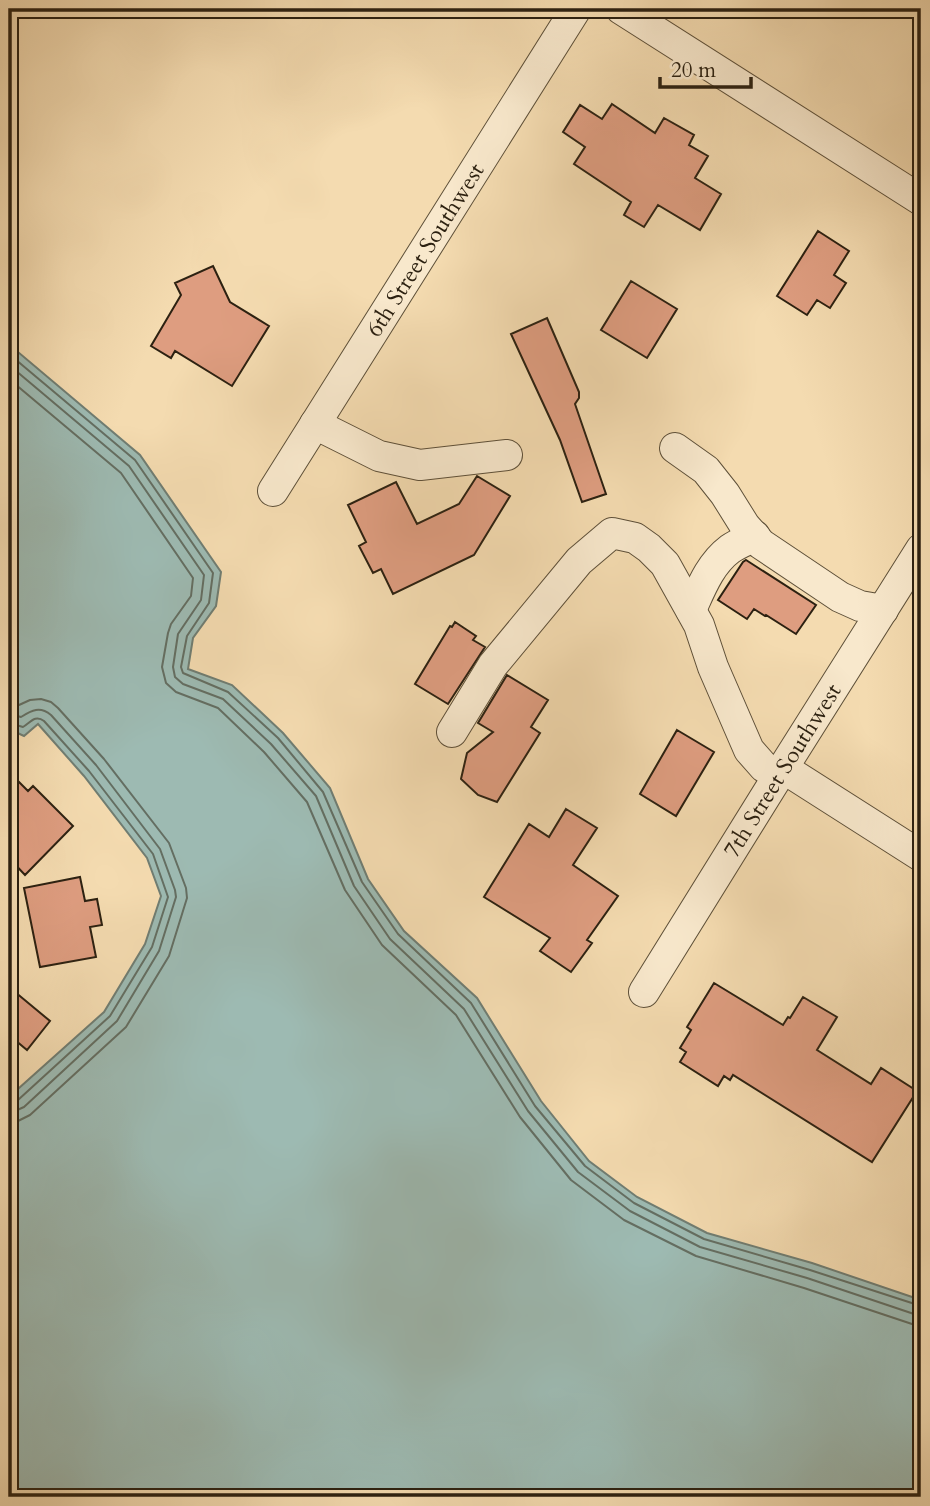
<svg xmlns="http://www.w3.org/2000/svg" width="930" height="1506" viewBox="0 0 930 1506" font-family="Cardo,serif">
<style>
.water{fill:#9dbab2;stroke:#707d72;stroke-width:2}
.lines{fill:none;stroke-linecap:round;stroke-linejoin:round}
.shore{stroke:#646e62;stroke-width:2}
.building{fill:#de9d80;stroke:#2c2111;stroke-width:2}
.minor-casing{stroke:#5e5039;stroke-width:32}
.minor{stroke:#f8e8cc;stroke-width:30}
.labels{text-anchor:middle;stroke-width:6;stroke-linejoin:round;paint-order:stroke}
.street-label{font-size:23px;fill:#2c2111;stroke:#f8e8cc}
</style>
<rect width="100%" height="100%" fill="#f4dbb0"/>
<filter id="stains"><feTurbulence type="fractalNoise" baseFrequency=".00286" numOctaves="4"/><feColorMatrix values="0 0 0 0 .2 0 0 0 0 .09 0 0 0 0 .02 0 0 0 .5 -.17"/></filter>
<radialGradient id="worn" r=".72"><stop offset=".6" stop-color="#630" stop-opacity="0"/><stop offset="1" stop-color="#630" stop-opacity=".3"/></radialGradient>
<!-- water -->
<path class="water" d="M9,340L12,347L140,455L221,572L216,606L193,638L188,669L232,685L283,733L330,788L368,879L404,931L477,998L541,1101L589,1161L637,1197L707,1233L812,1263L921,1300V1497H9V1097L104,1012L145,944L161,896L147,858L84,776L38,724L24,736L9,729Z"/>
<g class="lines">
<!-- shore -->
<path class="shore" d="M9,354L135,460L213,573L209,603L187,636L181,667L183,673L228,692L278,738L323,792L362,882L398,934L471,1003L535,1106L585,1166L634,1203L704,1239L810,1270L921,1306
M9,365L129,466L204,575L201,600L178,634L173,667L175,677L183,684L223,699L271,744L316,796L354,886L390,939L464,1009L528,1111L578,1172L630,1211L700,1247L807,1278L914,1314L921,1315
M9,379L121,473L193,578L191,596L171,624L168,633L162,667L166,683L176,692L218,708L264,752L307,802L345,890L382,945L456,1015L520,1117L571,1180L624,1220L696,1256L804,1288L912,1324L921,1325
M9,704L19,705L30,700L41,699L51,702L58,708L104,759L169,843L186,888L187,898L169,956L126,1027L30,1115L18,1121L9,1122
M9,714L21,717C32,710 40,706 51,715L96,765L160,849L175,890L176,897L159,951L117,1021L24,1107L15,1111L9,1112
M9,723L23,727C30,723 35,714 44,721L89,771L153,854L168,897L152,947L110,1016L18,1100L9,1103"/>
</g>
<!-- building -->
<path class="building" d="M612,104L655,133L664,118L694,135L689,145L708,156L695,178L721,194L700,230L658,205L644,227L624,215L631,202L574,164L585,147L563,132L580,105L602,119Z
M818,231L849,251L834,275L846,283L830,308L817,300L807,315L777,296Z
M213,266L230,302L269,326L232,386L175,351L171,358L151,346L181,295L175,283Z
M631,281L677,309L647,358L601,330Z
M547,318L579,392V398L575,404L606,494L582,502L560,440L511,334Z
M477,476L510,496L474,555L393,594L381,569L373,573L359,546L366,542L348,505L396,482L417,524L459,504Z
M746,560L816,605L796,634L766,615L765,616L754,609L747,619L718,600L743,562Z
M455,622L476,636L473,640L485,647L448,704L415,684L450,626L452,627Z
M507,675L548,700L531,727L540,733L497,802L478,795L461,779L467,753L493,732L478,723Z
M677,730L714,752L676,816L640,794Z
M9,772L28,791L33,786L73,826L25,875L9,858Z
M566,809L597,828L573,865L618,896L587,940L592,943L571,972L540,951L550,938L484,897L529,824L549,837Z
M80,877L85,901L97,899L102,925L90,927L96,957L40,967L24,888Z
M714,983L783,1025L788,1017L790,1018L803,997L837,1017L817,1050L871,1084L881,1068L917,1091L872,1162L733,1075L730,1080L724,1076L718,1086L680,1062L686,1052L680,1048L691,1030L687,1027Z
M9,987L50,1021L27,1050L9,1035Z"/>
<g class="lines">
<!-- minor casing -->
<g class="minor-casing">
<g id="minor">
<path d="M621,9L921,200"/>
<path d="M315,424L379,456L420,465L507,455"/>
<path d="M675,448L706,470L725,494L745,526L761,544L840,597L860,606L883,610"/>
<path id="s1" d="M273,491L576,9"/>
<path d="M691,610C701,588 710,564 730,549C737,544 747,540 755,536"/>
<path d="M452,732L493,665L579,561L612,533L635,538L649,548L665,564L699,625L713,667L749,750L764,767L778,776"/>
<path d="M783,768L921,856"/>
<path id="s2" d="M644,992L783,768L921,549"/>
</g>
</g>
<!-- minor -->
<use href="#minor" class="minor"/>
</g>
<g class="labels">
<!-- street labels -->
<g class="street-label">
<text dy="8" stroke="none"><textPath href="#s1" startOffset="285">6th Street Southwest</textPath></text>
<text dy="8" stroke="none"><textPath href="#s2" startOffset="261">7th Street Southwest</textPath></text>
</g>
</g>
<!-- margin -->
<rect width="930" height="1506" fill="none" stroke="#f4dbb0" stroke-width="35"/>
<rect x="10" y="10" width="909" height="1485" fill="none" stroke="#2c2111" stroke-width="3.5"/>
<rect x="18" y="18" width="895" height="1471" fill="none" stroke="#2c2111" stroke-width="2"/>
<!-- scale -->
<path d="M660 77v10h91v-10" fill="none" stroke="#2c2111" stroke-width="3.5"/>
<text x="671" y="77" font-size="21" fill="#2c2111" stroke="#f8e8cc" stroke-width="5" paint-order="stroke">20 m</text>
<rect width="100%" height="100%" filter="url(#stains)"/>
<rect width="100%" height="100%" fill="url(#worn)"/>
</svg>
